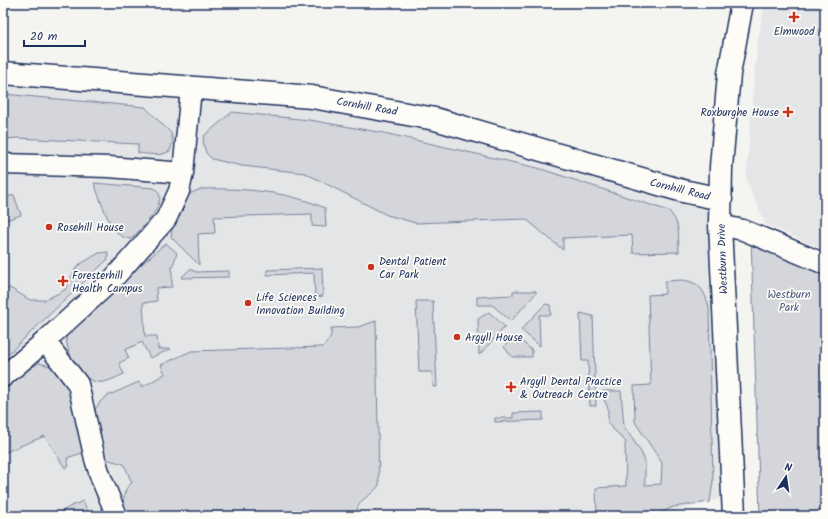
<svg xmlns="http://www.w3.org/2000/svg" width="828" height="519" viewBox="0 0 828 519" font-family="Kalam,sans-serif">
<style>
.built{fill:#e4e5e6}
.green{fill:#d4d6db;stroke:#78829c}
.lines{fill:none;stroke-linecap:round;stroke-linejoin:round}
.street-casing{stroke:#1b2f5e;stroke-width:23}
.secondary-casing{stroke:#1b2f5e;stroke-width:25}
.street{stroke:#fdfcf7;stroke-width:20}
.secondary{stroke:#fdfcf7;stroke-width:22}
.poi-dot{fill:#c8321e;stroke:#fdfcf7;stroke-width:1.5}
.labels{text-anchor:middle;stroke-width:3.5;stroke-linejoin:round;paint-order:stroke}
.poi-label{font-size:11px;fill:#1b2f5e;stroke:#fdfcf7;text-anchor:start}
.street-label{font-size:11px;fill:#1b2f5e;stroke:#fdfcf7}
.park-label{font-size:11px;fill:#49597d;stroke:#fdfcf7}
</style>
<rect width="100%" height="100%" fill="#f4f4f1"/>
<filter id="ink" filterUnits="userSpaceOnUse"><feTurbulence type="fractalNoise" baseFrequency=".025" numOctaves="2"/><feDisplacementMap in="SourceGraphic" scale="8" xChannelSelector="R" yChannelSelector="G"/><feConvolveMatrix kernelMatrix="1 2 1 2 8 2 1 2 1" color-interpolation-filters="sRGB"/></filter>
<g filter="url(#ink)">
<!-- built -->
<path class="built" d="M765,3H825V250L765,224L746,179L757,45Z
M3,73L435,119L721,199L733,494L661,516H3Z"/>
<!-- green -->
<path class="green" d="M3,94L145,107L171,133L173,141L170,151C160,157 149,154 138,153V144L18,138L3,139Z
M232,112L309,120L384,133L538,168L669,211C681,224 678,236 679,252L633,253L632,235L563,238V250L526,219L416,223L387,215L305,173L242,166L212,159L206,153L203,142L204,136Z
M94,183L154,188C173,199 140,230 131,239C125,238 119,236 115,230C105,217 100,198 94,183Z
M201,189C242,188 287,191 325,208L326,227L312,226V214L214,217L215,233L198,234L199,265L171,237L172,229L183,209L185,200L189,194Z
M14,195L21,215L3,221V196L4,198Z
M751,238L825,270V516H760Z
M166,243L177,253L172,268V287L156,288L157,301L143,303L145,336H157L158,349H171L150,358L142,342L125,350L129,358L119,363L124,374C117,377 110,381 103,382C81,385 67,355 66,337L78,320Z
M108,252V259L8,354L3,353V289L10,288L30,300H45L65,290L77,266L99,253Z
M322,268L323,296L315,297L314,273L267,275V270Z
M190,269L196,272L229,271V277L181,278Z
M682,280C700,282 705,291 709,308L713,481L710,502L673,507L654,516H597L596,488L626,486L625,445L626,442L608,424V408L602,395L603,391H621L624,426L641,452L645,461V485L661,484L662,463L635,422L634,386L651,385L648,295L665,294V281Z
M513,291H536V293L511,321L492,305H477V297L513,295Z
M416,301H433L437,387H433L432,372H419Z
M545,304L550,305L551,315H539L540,346L521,330Z
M489,312L505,327L479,355L478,319Z
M580,313L593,316L596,406H590L588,361H582Z
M376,321L379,485C371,498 357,497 356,516H125C123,506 121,490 132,483L124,464L109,460L105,455L94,419L95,409L100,402L107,396L139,382L142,387L165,374L161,365L191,351L323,347L331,336V328L358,327Z
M515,336L532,350V357H512L504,347Z
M39,363C52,366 59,369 67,380L85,452L67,458L69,466L65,468L45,436L3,453V388L21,374Z
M543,412V420L495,422V418H513V413Z
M83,501L90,516H54L69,507Z"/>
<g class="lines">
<!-- street casing -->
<g class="street-casing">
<path id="street" d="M3,164L109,167L183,173
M720,225L743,230L825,264
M45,341L78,384L95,459L101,478L117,516
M3,377L45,341L112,280L166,219L179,191L183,173L191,88"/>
</g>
<!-- secondary casing -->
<g class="secondary-casing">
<path id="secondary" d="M3,73L312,97L435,119L683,191L721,199
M734,516L720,225L721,167L729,74L742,3"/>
</g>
<!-- street -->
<use href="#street" class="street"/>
<!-- secondary -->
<use href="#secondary" class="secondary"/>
</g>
</g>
<!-- markers -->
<g class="poi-dot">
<path d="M792 11h4v4h4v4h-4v4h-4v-4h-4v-4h4z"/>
<path d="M786 106h4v4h4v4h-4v4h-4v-4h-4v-4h4z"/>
<circle cx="49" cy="227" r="4"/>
<circle cx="371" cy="267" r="4"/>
<path d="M61 275h4v4h4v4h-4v4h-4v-4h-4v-4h4z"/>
<circle cx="248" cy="303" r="4"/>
<circle cx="457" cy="337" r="4"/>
<path d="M509 381h4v4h4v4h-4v4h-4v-4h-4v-4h4z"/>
</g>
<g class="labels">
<!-- poi labels -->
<g class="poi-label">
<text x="794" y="35" text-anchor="middle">Elmwood</text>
<text x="779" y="116" text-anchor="end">Roxburghe House</text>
<text x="57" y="231">Rosehill House</text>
<text x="379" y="265">Dental Patient<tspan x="379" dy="13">Car Park</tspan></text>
<text x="72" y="279">Foresterhill<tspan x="72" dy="13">Health Campus</tspan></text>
<text x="256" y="301">Life Sciences<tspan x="256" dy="13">Innovation Building</tspan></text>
<text x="465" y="341">Argyll House</text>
<text x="520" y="385">Argyll Dental Practice<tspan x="520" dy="13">&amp; Outreach Centre</tspan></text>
</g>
<!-- street labels -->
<g class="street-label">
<text transform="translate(367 106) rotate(10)" y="4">Cornhill Road</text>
<text transform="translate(680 189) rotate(14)" y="4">Cornhill Road</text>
<text transform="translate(722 259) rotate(-92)" y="4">Westburn Drive</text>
</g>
<!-- park labels -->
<g class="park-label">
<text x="789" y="298">Westburn<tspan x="789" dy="13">Park</tspan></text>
</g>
</g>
<!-- margin -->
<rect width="828" height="519" fill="none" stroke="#fdfcf7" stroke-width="16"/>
<rect x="8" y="8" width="812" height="503" fill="none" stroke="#1b2f5e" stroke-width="1.5" filter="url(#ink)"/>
<!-- north arrow -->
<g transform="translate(786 477) rotate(13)" stroke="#fdfcf7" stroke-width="3" paint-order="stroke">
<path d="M0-3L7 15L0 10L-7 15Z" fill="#1b2f5e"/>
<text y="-6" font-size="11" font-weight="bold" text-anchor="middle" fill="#1b2f5e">N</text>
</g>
<!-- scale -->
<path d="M24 40v6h61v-6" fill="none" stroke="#1b2f5e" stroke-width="2"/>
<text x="30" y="40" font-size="12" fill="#1b2f5e" stroke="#fdfcf7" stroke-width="3" paint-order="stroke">20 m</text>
</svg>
